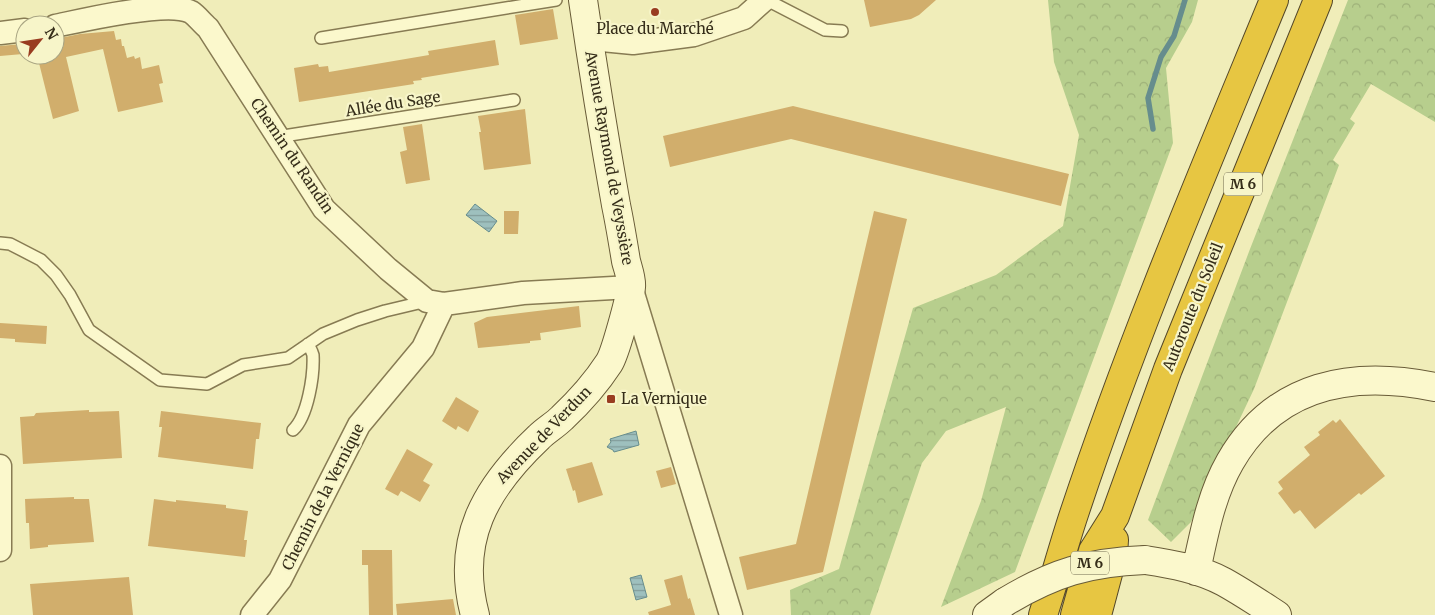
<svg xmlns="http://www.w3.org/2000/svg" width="1435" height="615" viewBox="0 0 1435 615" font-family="Merriweather,serif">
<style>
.forest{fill:url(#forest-crowns)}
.water{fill:url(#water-rules);stroke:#668d8d}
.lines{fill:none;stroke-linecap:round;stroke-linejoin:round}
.stream{stroke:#668d8d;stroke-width:5.5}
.building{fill:#d1ae6c}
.lane-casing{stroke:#877b53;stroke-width:14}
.street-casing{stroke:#877b53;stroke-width:25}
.secondary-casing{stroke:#685b37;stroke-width:30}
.highway-casing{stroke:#544728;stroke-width:30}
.lane{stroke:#fbf8cc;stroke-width:11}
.street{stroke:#fbf8cc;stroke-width:22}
.secondary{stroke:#fbf8cc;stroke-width:28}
.highway{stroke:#e7c642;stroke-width:28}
.secondary-bridge-casing{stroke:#685b37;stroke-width:30;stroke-linecap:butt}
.secondary-bridge{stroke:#fbf8cc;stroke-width:28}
.poi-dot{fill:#993c20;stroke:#f7f5c9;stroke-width:2}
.labels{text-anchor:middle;stroke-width:4.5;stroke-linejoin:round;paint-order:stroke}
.shield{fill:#f7f5c9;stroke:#6f694e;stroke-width:1}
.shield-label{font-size:14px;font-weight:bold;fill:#352d19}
.poi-label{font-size:15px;fill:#352d19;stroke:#f7f5c9}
.street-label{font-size:15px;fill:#352d19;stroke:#f7f5c9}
</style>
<defs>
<pattern id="forest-crowns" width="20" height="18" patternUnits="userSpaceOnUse" patternTransform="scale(1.25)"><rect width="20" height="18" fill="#b7ce8d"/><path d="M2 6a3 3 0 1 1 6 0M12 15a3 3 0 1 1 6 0" fill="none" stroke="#9eb179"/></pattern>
<pattern id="water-rules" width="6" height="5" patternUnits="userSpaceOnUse" patternTransform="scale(1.25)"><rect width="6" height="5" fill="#9ec0be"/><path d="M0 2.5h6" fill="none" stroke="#829c9a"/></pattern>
</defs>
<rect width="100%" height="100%" fill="#f0edb9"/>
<!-- forest -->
<path class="forest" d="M1048,0H1198L1192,22L1166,68L1173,143L1015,572L941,607L981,501L1006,407L946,431L922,463L870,615H791L790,590L839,569L913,308L996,275L1063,226L1079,135L1054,62Z
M1348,0H1435V122L1371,84L1350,119L1355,123L1333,160L1339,165L1254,389L1191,522L1171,542L1148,520L1250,249Z"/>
<!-- water -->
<path class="water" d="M475,204L497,221L489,232L466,215Z
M636,431L639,445L614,452L613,450L607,447L611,442L610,439Z
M641,575L647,597L636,600L630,578Z"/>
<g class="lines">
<!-- stream -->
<path class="stream" d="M1153,129L1148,98L1161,57L1174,36L1185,0"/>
</g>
<!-- building -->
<path class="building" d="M864,0H936L919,15L911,19L870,27Z
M553,9L558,39L520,45L515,15Z
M114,31L116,40L121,39L122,46H124L127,58L134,56L135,59L140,57L142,69L159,65L163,83L159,84L163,102L118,112L103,49L66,57L79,111L53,119L37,55H55V39L80,34Z
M495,40L499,65L421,78L422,80L413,81L414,84L299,102L294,68L318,64L319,67L328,66L329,72L429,55L428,51Z
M22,44L23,54L0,56V46Z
M793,106L1069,174L1061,206L791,139L670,167L663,136Z
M525,109L531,164L484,170L479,132H481L478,116Z
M422,124L430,180L406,184L400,152L407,150L403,127Z
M504,211H519L518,234H504Z
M874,211L907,219L823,572L747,590L739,557L796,544Z
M579,306L581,327L540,333L541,340L530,341V343L478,348L474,323L487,317Z
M0,323L47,326L46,344L15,342V339L0,338Z
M456,397L479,411L468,432L458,426L456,430L442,421Z
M89,410V412L119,411L122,458L23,464L20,417L34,416L36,413Z
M161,411L261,423L259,439H256L253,469L158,457L162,427H159Z
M1340,419L1385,476L1361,495L1359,493L1315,529L1300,510L1294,514L1278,493L1283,489L1278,482L1310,455L1304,447L1320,435L1318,432L1333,420L1336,423Z
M407,449L433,464L423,481L430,485L420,502L401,491L398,496L385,489Z
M592,462L603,495L578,503L575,490L573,491L566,469Z
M671,467L676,484L661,488L656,471Z
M74,497V499H89L94,542L48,545V547L30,549L29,523H26L25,499Z
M154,499L176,502V500L226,505V508L248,511L244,540H247L245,557L148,546Z
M362,550H392L393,615H369L368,565H362Z
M682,575L688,599L690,598L695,615H649L648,612L671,605L664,580Z
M129,577L133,615H33L30,584Z
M453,599L456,615H397L396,604Z"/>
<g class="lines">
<!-- lane casing -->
<g class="lane-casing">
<path id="lane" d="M767,0L825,30L842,31
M321,38L556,0
M277,137L514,100
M0,243L10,244L41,260L56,275L70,295L89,330L160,380L207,384L243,365L288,358L323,334L357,320L385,311L427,301
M293,430C308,416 314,375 313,355C312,351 310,348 308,344"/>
</g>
<!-- street casing -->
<g class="street-casing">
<path id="street" d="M55,26C84,20 167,0 191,12C197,16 202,23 208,28L324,209L388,269L427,301L444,304L523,293L631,287L731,615
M0,33L25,30
M589,42L602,40L633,43L694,35L744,18L764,0
M0,466V550
M252,615L280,580L359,425L423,348L444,304"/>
</g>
<!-- secondary casing -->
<g class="secondary-casing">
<path id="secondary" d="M1145,560C1172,564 1200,569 1224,582C1242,592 1260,604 1277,615
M1196,571C1204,534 1211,495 1230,462C1275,383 1353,370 1435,387
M475,615C455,540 485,488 539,437C546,430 555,425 562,418C579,402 596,383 609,363C615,354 630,299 631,287C632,279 628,269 626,261C623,243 620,224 616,205C604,137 593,69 583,0
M987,615L1005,602"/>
</g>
<!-- highway casing -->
<g class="highway-casing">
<path id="highway" d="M1043,615C1054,581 1063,547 1074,514C1132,339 1204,170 1274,0
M1075,615L1093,551L1115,516L1168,369L1318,0
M1097,615L1113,555L1114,540"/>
</g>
<!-- lane -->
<use href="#lane" class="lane"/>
<!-- street -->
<use href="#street" class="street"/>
<!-- secondary -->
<use href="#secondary" class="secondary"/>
<!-- highway -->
<use href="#highway" class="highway"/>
<!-- secondary-bridge casing -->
<g class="secondary-bridge-casing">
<path id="secondary-bridge" d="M1005,602C1053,573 1089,562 1145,560"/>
</g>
<!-- secondary-bridge -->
<use href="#secondary-bridge" class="secondary-bridge"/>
</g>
<!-- markers -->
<g class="poi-dot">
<circle cx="655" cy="12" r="5"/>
<rect x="606" y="394" width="10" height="10" rx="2.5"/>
</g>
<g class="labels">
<!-- shield labels -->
<g class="shield">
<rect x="1224" y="172.5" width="38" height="23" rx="4"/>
<rect x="1071" y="551.5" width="38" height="23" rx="4"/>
</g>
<g class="shield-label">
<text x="1243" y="189">M 6</text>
<text x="1090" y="568">M 6</text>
</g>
<!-- poi labels -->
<g class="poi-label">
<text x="655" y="34">Place du Marché</text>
<text x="621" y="404" text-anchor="start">La Vernique</text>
</g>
<!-- street labels -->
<g class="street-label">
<text transform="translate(393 104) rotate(-9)" y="5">Allée du Sage</text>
<text transform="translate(292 156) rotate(56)" y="5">Chemin du Randin</text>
<text transform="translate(609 158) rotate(80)" y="5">Avenue Raymond de Veyssière</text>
<text transform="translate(1193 307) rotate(-68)" y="5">Autoroute du Soleil</text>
<text transform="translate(544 435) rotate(-46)" y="5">Avenue de Verdun</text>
<text transform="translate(323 497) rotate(-63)" y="5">Chemin de la Vernique</text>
</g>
</g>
<!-- north arrow -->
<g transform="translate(40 40) rotate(60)"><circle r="24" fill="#f7f5c9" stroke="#a9a583"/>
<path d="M0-4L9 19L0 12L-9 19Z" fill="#993c20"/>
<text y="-8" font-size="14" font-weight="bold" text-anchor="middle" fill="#352d19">N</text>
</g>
</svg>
